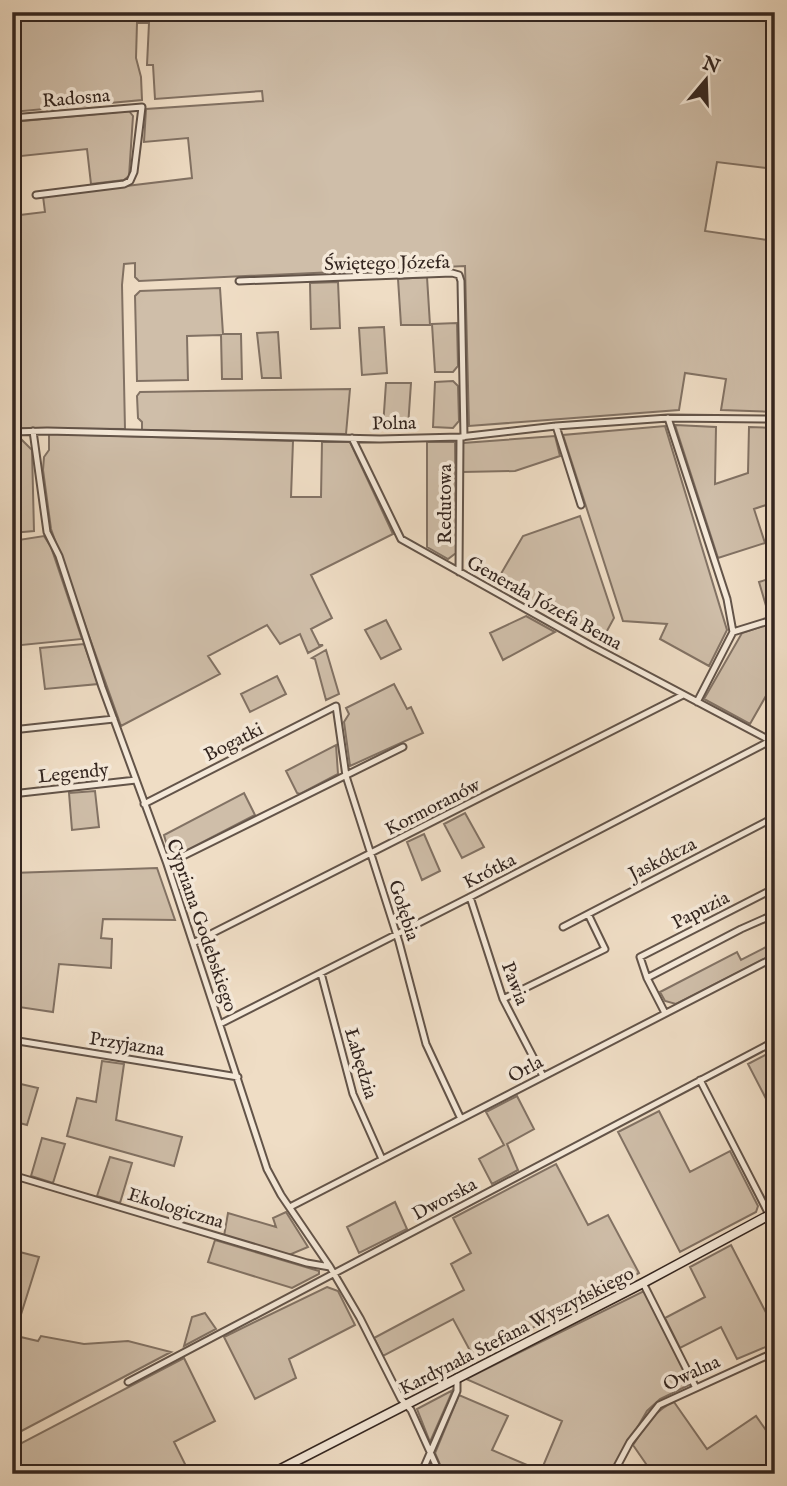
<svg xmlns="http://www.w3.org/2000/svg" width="787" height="1486" viewBox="0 0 787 1486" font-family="'IM FELL English',serif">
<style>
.green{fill:#cfbea9;stroke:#827264;stroke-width:2}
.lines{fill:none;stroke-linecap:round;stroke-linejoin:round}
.street-casing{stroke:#635449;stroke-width:9}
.secondary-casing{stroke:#342620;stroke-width:11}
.street{stroke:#f5e9d9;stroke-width:5}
.secondary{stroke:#f5e9d9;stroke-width:8}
.labels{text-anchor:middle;stroke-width:7;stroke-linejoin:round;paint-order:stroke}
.street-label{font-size:19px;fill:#342620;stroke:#f5e9d9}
</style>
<rect width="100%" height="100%" fill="#efddc5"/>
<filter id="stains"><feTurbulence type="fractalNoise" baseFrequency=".00286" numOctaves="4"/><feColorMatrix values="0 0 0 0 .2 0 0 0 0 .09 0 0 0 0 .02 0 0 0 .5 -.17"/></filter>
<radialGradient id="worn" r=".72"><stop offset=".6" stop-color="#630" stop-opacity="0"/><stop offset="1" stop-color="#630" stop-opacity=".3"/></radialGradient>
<!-- green -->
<path class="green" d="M12,12H775V169L717,162L705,231L775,241V412L721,410L726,379L685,373L679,410L469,426L465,266L139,281L135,277V263L124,264L122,285L125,429L12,428V216L45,212L43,196L192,178L188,138L144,142L146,109L263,101L262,91L155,99L153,65H147L149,23H137L136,58L141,77L142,100L12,112Z
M129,111L133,116L129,176L124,180L91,184L87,149L12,157V122Z
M427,277L430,325H401L398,279Z
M338,282L340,328L311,329L310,283Z
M220,288L223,334H241L242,379H222L221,335L187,336L188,380L137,381L135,296L140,291Z
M457,323L458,366L453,372H435L432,324Z
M384,327L387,373L362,375L359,328Z
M278,332L281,378H262L257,333Z
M453,381L458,386L459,421L453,428L433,427L435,382Z
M386,383H411L408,427H383Z
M350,389L346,434L142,430V422L138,418L137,396L140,392Z
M675,425L716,427L715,484L748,473L749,427L775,428V502L754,509L765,543L718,558Z
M665,426L727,630L709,666L660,639L667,624L623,621L563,435Z
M49,434L293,441L291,497H321L322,442H350L393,534L311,575L332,618L311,629L319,645H323L308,653L300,634L280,644L267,625L208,656L220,674L121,726L51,529L43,470L44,457L49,450Z
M12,435H17L32,450L34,531L12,533Z
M555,436L560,456L515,471L463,472V443Z
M427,442H455L456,553L448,559L427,547Z
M580,516L614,618L601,642L495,584L523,536Z
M44,536L51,547L82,639L12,646V541Z
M775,577V614L769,616L759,582Z
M526,616L555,632L503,660L490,633Z
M386,620L401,649L381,659L365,630Z
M775,622V680L750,724L704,699L742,633Z
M84,644L98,684L45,689L40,648Z
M326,650L339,694L326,700L315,659L312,658Z
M277,676L286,694L250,712L241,694Z
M394,684L407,709L411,707L423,733L350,766L344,722L349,714L346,708Z
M336,745L338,774L300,794L297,793L286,771Z
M95,791L99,827L72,830L69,793Z
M244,793L255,815L176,856L169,853L164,835Z
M465,813L484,847L462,858L444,824Z
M424,834L440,871L422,880L407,842Z
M157,868L175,920L103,919L101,938L112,939L111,968L59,964L53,1012L12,1006V873Z
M768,946L772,955L676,1004L665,1001L660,992L737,952L741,960Z
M775,1050V1116L748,1064Z
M102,1061L124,1064L116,1120L182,1137L174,1166L67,1136L77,1098L96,1102Z
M12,1082L38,1088L27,1125L12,1121Z
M517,1096L534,1129L507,1144L518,1170L492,1184L479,1159L504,1145L486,1112Z
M659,1111L690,1172L730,1151L758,1206L756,1212L680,1252L618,1132Z
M42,1138L65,1144L53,1183L31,1176Z
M110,1157L132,1163L120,1203L97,1196Z
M556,1164L588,1225L608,1215L639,1273L474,1358L453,1319L383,1356L374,1338L464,1290L451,1264L471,1253L453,1218Z
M395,1202L407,1229L359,1253L347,1227Z
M286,1212L308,1247L289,1255L224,1236L228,1213L276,1227L273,1218Z
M215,1240L319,1271V1274L292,1288L208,1262Z
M731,1245L775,1330V1343L737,1359L721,1327L680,1348L665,1318L705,1297L690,1267Z
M12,1250L39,1257L19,1321L12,1320Z
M327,1287L338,1291L355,1325L289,1359L296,1378L255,1399L224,1337Z
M644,1291L691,1384L660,1399L647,1411L610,1474H444L435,1453L459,1395L508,1416L492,1450L541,1471L562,1421L466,1379Z
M205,1313L216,1329L184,1346L192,1317Z
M12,1335L38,1341L41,1336L84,1344L128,1341L171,1352L12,1436Z
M184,1358L215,1421L174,1442L187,1468L177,1474H12V1448Z
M453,1390L430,1442L417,1409Z
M674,1402L707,1449L756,1416L775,1443V1468L766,1474H653L633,1445C644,1428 654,1410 674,1402Z"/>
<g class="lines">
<!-- street casing -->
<g class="street-casing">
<path id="street" d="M12,118L142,107L134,172L130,181L124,184L36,195
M239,281L452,273L459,275L461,281L464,437
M668,418L727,599L733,632L697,702
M556,426L581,505
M33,431L47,532L59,556L102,687L167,864L267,1169L281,1195L330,1267L360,1318L401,1399L411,1410L440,1474
M12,432L47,431L380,439L460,437L556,426L668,418L775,419
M352,438L401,539L590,645L775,743
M459,572L460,437
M733,632L775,619
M12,730L114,719
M12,794L136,780
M144,804L336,706L346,776L399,942L426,1044L461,1119
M167,864L403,747
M470,897L503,999L543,1076
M563,927L775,817
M193,943L683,695
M321,973L353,1094L382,1159
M647,978L741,929L775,914
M503,999L605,949L588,914
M665,1013L647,978L640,957L775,888
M220,1024L470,897L770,741
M12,1040L238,1077
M700,1080L775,1226
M12,1175L307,1263L330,1267
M290,1207L775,957
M643,1283L695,1386
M128,1382L775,1041
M421,1474L457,1391V1377
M613,1474L630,1442L659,1405L775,1352
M772,1474L775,1472"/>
</g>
<!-- secondary casing -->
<g class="secondary-casing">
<path id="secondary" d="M271,1474L643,1283L775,1212"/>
</g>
<!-- street -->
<use href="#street" class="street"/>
<!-- secondary -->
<use href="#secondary" class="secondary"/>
</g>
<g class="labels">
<!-- street labels -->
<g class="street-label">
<text transform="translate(76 97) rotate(-5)" y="7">Radosna</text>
<text transform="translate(387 262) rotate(-1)" y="7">Świętego Józefa</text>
<text transform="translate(394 422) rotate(-1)" y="7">Polna</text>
<text transform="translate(444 504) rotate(-90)" y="7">Redutowa</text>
<text transform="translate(545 602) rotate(29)" y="7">Generała Józefa Bema</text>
<text transform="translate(233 741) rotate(-27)" y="7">Bogatki</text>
<text transform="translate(73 772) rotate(-6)" y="7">Legendy</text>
<text transform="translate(432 806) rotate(-27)" y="7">Kormoranów</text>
<text transform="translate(662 858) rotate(-27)" y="7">Jaskółcza</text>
<text transform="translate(489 870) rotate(-27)" y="7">Krótka</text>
<text transform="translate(700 909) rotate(-27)" y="7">Papuzia</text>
<text transform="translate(405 910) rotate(72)" y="7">Gołębia</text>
<text transform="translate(203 925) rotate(71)" y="7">Cypriana Godebskiego</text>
<text transform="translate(516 983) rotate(69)" y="7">Pawia</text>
<text transform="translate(127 1043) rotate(9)" y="7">Przyjazna</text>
<text transform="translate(362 1063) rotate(73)" y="7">Łabędzia</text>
<text transform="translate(525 1068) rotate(-28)" y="7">Orla</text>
<text transform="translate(444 1198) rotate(-28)" y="7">Dworska</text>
<text transform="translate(176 1207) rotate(17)" y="7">Ekologiczna</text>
<text transform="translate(516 1330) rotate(-27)" y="7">Kardynała Stefana Wyszyńskiego</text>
<text transform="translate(691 1372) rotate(-25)" y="7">Owalna</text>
</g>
</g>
<!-- margin -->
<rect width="787" height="1486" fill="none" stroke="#efddc5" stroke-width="42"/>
<rect x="14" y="14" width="759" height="1458" fill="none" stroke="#342620" stroke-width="3.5"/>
<rect x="21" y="21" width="745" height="1444" fill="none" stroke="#342620" stroke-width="2"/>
<!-- north arrow -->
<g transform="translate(706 80) rotate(19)" stroke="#f5e9d9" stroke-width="5" paint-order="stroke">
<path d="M0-5L12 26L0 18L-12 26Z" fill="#342620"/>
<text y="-10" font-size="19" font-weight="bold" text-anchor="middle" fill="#342620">N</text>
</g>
<rect width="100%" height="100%" filter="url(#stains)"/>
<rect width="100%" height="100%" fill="url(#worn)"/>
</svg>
